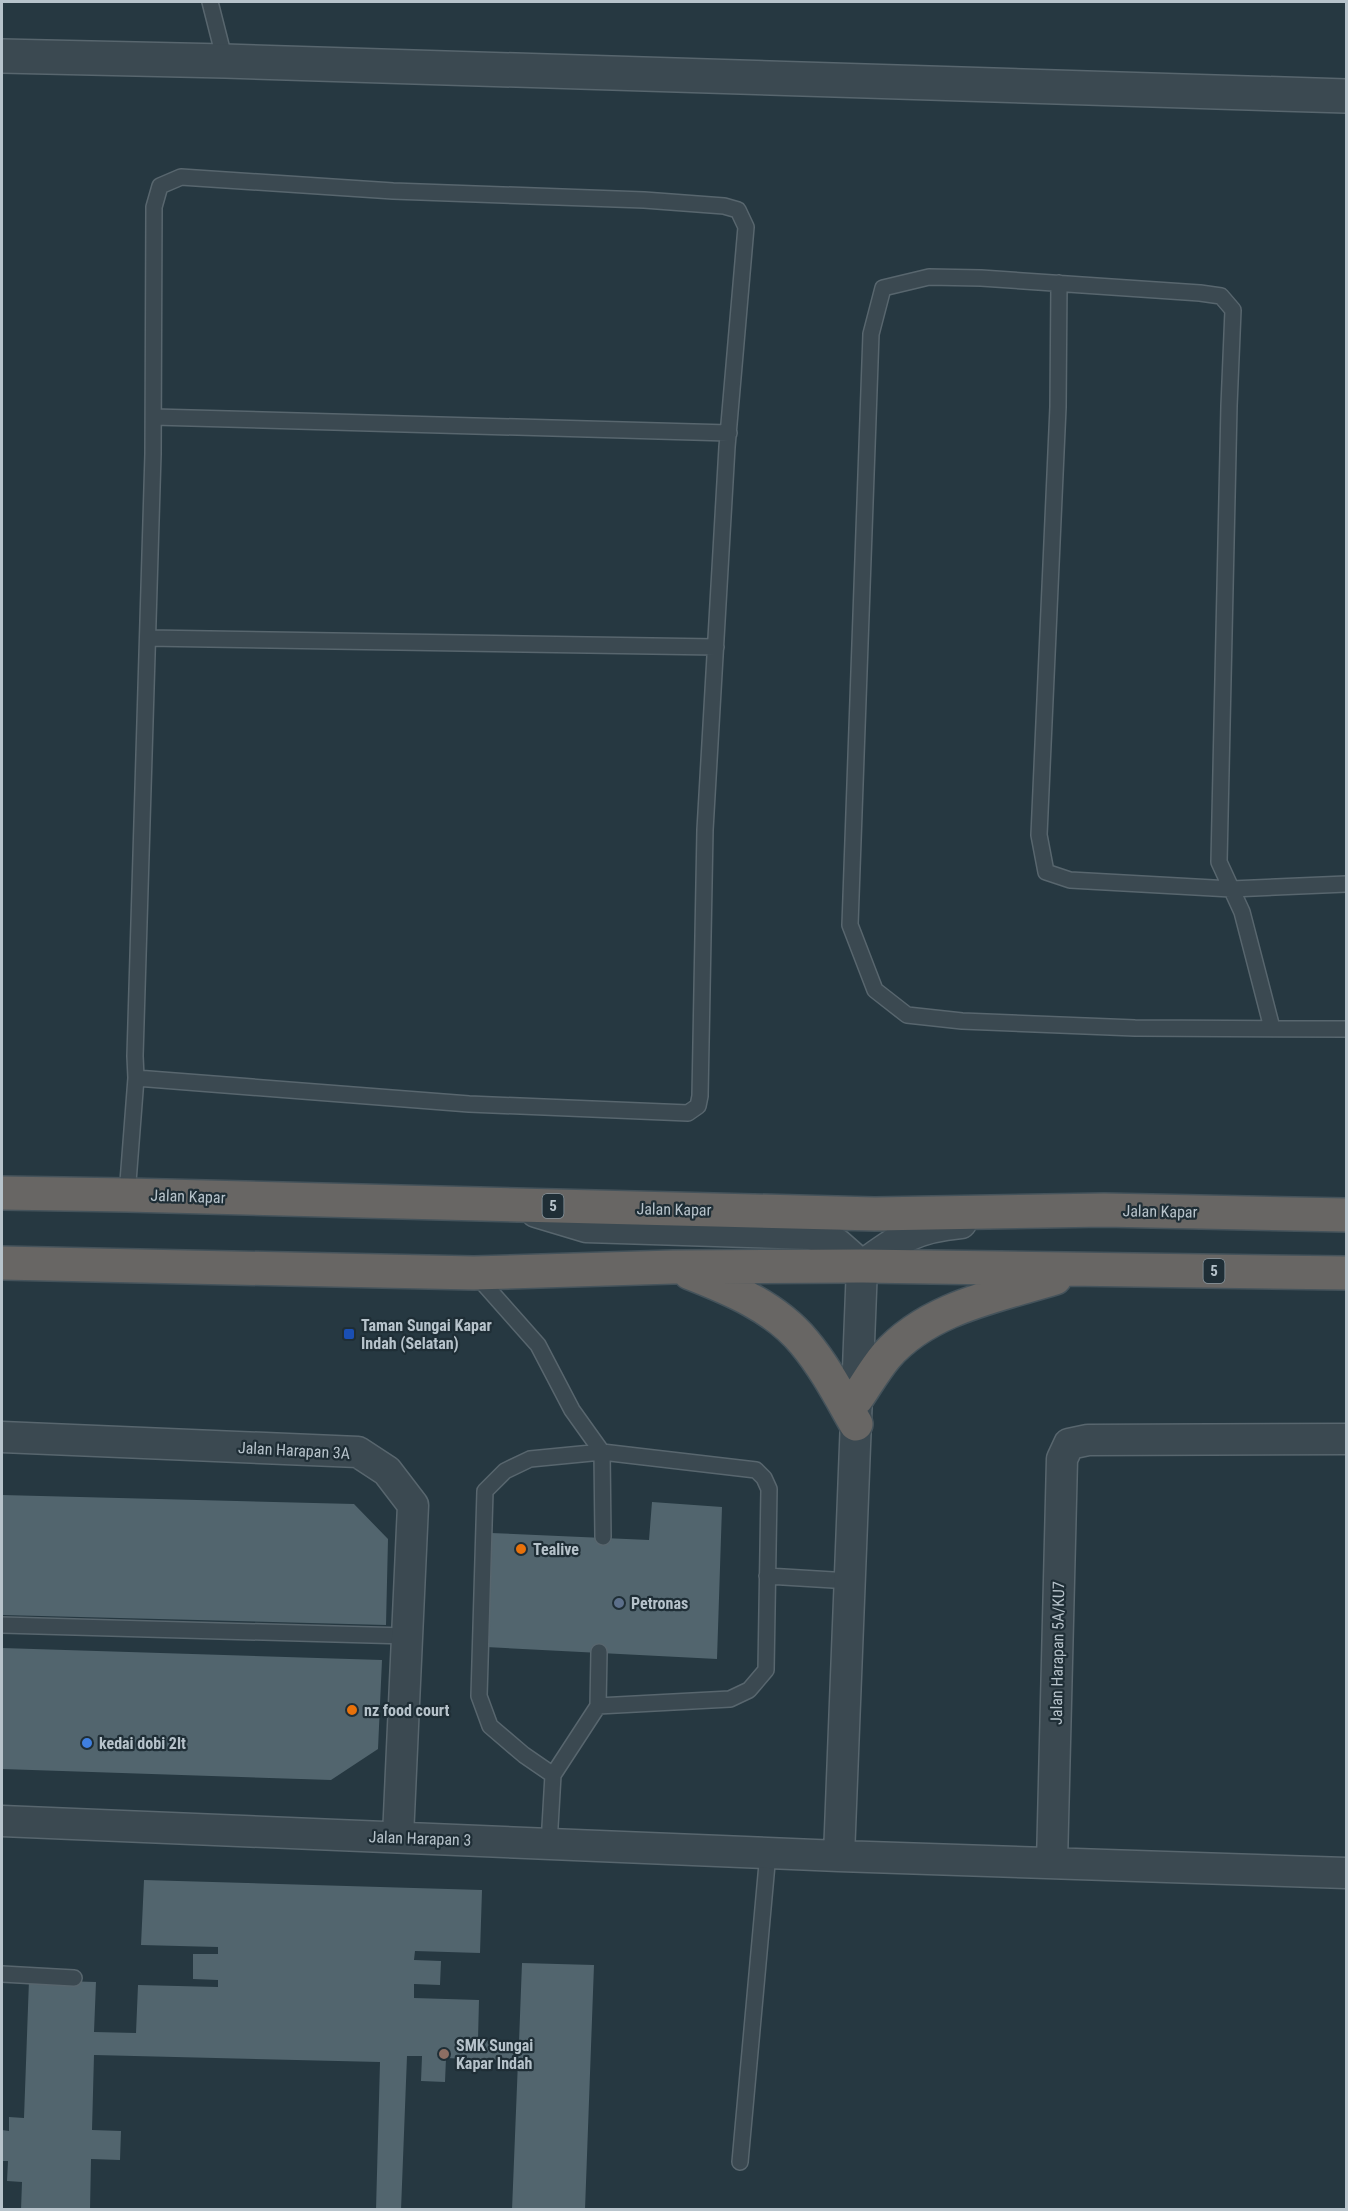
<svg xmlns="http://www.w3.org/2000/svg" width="1348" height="2211" viewBox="0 0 1348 2211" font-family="'Roboto Condensed',sans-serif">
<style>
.building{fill:#52656e}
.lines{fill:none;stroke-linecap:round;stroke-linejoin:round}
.service-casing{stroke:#58666e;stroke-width:18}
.minor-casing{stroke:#58666e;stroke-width:33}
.tertiary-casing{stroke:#58666e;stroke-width:36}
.trunk-casing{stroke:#45535b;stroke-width:36}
.service{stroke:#3b4951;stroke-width:15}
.minor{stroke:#3b4951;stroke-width:30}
.tertiary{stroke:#3b4951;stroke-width:33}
.trunk{stroke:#686664;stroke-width:33}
.transit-dot{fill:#1a4fb4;stroke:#1f2e36;stroke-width:2}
.food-dot{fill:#e8710a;stroke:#1f2e36;stroke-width:2}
.service-dot{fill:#5c6f8a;stroke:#1f2e36;stroke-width:2}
.shop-dot{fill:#3f7fe0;stroke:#1f2e36;stroke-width:2}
.education-dot{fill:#8d6e63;stroke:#1f2e36;stroke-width:2}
.labels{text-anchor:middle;stroke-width:4.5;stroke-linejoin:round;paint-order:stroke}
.shield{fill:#1f2e36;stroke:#89969e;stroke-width:1.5}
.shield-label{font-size:15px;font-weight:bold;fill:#b7c3cb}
.street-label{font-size:16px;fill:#b7c3cb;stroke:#1f2e36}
.poi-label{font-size:16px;font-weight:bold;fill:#b7c3cb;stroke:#1f2e36;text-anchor:start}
</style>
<rect width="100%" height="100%" fill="#263841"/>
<!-- building -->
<path class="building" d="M2,1495L354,1504L388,1539L386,1625L2,1615Z
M652,1502L722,1507L717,1659L486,1647L491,1533L649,1540Z
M2,1648L382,1660L378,1749L331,1780L2,1769Z
M144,1880L482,1890L480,1953L415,1951L414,1960L441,1961L440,1985L414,1984V1998L479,2000L478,2040L519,2042L522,1963L594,1965L585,2210H512L518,2061L446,2058L445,2082L421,2081L422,2056H407L401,2210H376L380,2062L94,2055L92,2130L121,2131L120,2160L91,2159L90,2210H21L22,2182L7,2181L8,2161H2V2130L9,2131V2117L24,2118L29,1980L96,1982L94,2032L136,2033L138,1985L218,1987V1980L193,1979V1954H218V1947L141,1945Z"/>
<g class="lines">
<!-- service casing -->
<g class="service-casing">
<path id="service" d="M210,2L225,61
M1059,283L1058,407L1039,835L1046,872L1070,880L1231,889L1346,884
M154,417L729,433
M148,638L716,647
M1272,1028L1242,912L1219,862L1229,406L1233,310L1221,296L1200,293L981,278L929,277L883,288L871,334L850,925L875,990L907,1015L962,1021L1135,1028L1346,1029
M127,1195L136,1078L135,1056L153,454L154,207L160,186L181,177L393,191L644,200L724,206L738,210L746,227L727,447L705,830L700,1096L698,1106L688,1113L469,1104L136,1078
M476,1275L538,1345L572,1410L602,1452L530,1459L505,1471L485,1491L479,1696L490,1726L524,1755L553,1775L549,1844
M767,1576L850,1581
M2,1625L407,1636
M598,1706L599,1652
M553,1775L598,1706L730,1699L749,1690L766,1670L769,1489L764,1478L756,1470L602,1452L603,1537
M2,1974L74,1978
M740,2162L768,1853"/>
</g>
<!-- minor casing -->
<g class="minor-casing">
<path id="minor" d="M536,1212L586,1227L811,1234L837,1244L862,1266
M862,1266C898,1239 915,1227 961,1223
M2,1437L358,1452L387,1471L413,1505L398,1837
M2,1821L839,1856L1346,1873
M839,1856L862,1266
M1052,1863L1062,1459L1069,1444L1088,1440L1346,1439"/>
</g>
<!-- tertiary casing -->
<g class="tertiary-casing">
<path id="tertiary" d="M2,56L225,61L1346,96"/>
</g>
<!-- trunk casing -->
<g class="trunk-casing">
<path id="trunk" d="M2,1193L127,1195L875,1214L1104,1210L1346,1215
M2,1263L474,1273L673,1267L862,1266L1346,1273
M690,1273C731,1289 775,1307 804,1342C825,1367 840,1396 856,1424
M857,1398C866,1385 875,1369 886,1356C928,1308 996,1296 1055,1278"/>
</g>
<!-- service -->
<use href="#service" class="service"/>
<!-- minor -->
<use href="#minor" class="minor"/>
<!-- tertiary -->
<use href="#tertiary" class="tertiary"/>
<!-- trunk -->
<use href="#trunk" class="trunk"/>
</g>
<!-- markers -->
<rect class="transit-dot" x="343" y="1328" width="12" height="12" rx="3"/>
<g class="food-dot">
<circle cx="521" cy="1549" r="6"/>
<circle cx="352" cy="1710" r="6"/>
</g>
<circle class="service-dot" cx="619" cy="1603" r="6"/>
<circle class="shop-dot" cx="87" cy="1743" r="6"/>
<circle class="education-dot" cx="444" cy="2054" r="6"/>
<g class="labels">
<!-- shield labels -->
<g class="shield">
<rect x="542.5" y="1194" width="21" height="24" rx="4.5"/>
<rect x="1203.5" y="1259" width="21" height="24" rx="4.5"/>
</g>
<g class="shield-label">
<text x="553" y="1211">5</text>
<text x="1214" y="1276">5</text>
</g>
<!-- street labels -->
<g class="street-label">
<text transform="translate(188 1196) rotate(2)" y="6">Jalan Kapar</text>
<text transform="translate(674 1209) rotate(1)" y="6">Jalan Kapar</text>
<text transform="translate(1160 1211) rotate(1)" y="6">Jalan Kapar</text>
<text transform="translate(294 1450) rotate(3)" y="6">Jalan Harapan 3A</text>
<text transform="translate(1057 1653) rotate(-89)" y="6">Jalan Harapan 5A/KU7</text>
<text transform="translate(420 1838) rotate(2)" y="6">Jalan Harapan 3</text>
</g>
<!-- poi labels -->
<g class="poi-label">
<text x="361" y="1331">Taman Sungai Kapar<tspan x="361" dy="18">Indah (Selatan)</tspan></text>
<text x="533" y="1555">Tealive</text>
<text x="631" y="1609">Petronas</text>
<text x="364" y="1716">nz food court</text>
<text x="99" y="1749">kedai dobi 2lt</text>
<text x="456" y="2051">SMK Sungai<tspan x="456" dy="18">Kapar Indah</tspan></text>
</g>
</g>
<!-- border -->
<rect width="1348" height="2211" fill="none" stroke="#b7c3cb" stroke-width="6"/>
</svg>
